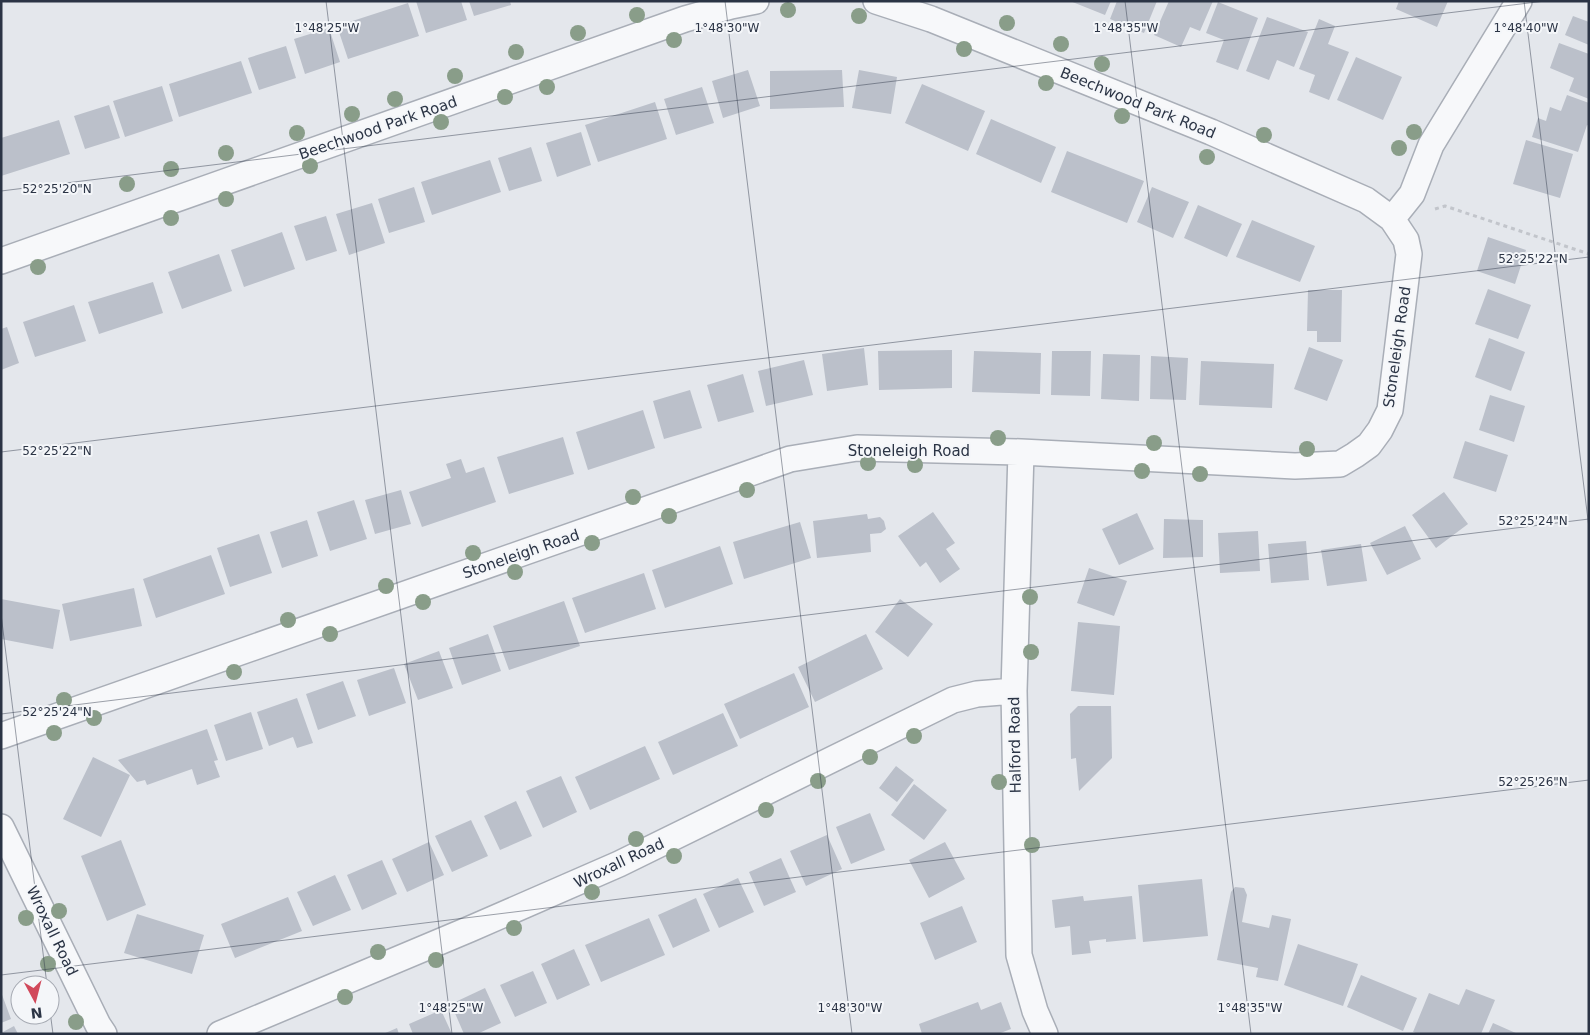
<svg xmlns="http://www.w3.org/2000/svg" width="1590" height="1035" viewBox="0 0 1590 1035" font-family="'DejaVu Sans',sans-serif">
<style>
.building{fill:#bbc0ca}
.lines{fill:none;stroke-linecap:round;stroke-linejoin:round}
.minor-casing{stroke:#a9aeb7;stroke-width:28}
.path{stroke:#c2c5cb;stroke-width:3;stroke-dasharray:4 4;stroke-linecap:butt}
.minor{stroke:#f7f8fa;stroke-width:25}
.tree{fill:#899d89}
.ticks{fill:none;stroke:#2b3445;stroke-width:1;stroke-opacity:0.45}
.labels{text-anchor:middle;stroke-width:4;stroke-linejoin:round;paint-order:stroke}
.street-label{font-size:15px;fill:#2b3445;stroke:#f4f6f9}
.ticks-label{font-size:12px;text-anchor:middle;fill:#2b3445;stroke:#f4f6f9;stroke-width:4;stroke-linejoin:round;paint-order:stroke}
</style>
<rect width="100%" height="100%" fill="#e4e7ec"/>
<!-- building -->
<path class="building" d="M416,1H461L467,20L426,33Z
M469,1H510L511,5L474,16Z
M1070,1H1111L1105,15Z
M1117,1H1157L1144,33L1110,19Z
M1169,1H1213L1200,31L1190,27L1181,47L1154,35Z
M1399,1H1448L1437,27L1396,9Z
M1218,2L1258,18L1238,70L1216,62L1224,40L1206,33Z
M408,3L419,36L348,59L337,26Z
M1573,16L1589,22V45L1565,35Z
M1267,17L1308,32L1294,67L1277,60L1269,80L1246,71Z
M1319,19L1335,26L1328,44L1349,52L1329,100L1309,92L1315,75L1299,69Z
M329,28L340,62L305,74L294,39Z
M1559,43L1589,54V99L1569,91L1574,78L1550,68Z
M286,46L296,78L259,90L248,58Z
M1356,57L1402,77L1383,120L1337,100Z
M241,61L252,93L179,117L169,84Z
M748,70L760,106L723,118L712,81Z
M842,70L844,107L770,109V71Z
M859,70L897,77L891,114L852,108Z
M922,84L985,111L968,151L905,123Z
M162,86L173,121L125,137L113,101Z
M702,87L714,123L676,135L664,99Z
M1567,95L1589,103V126L1587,125L1578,152L1532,137L1538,118L1546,121L1550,107L1561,111Z
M655,102L667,139L598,162L585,125Z
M109,105L120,138L85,149L74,116Z
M991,119L1056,147L1041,183L976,154Z
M59,120L70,154L1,176V138Z
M581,132L591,165L557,177L546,143Z
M1526,140L1573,154L1560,198L1513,184Z
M531,147L542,181L509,191L498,158Z
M1067,151L1144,181L1127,223L1051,192Z
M490,160L501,192L432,215L421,182Z
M414,187L425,222L389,233L378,199Z
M1152,187L1189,202L1173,238L1137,222Z
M372,203L385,243L349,255L336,214Z
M1198,205L1242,224L1227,257L1184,238Z
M326,216L337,251L306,261L294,226Z
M1252,220L1315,246L1300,282L1236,257Z
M282,232L295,269L244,287L231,250Z
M1488,237L1526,250L1515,284L1477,271Z
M219,254L232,291L182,309L168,272Z
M153,282L163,313L99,334L88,302Z
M1488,289L1531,305L1518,339L1475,324Z
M1308,290H1342L1341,342H1317V331H1307Z
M74,305L86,341L35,357L23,322Z
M7,327L19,363L1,370V329Z
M1489,338L1525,352L1511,391L1475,377Z
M1309,347L1343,360L1327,401L1294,389Z
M864,348L868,385L827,391L822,354Z
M952,350V388L879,390L878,351Z
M974,351L1041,353L1040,394L972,392Z
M1052,351H1091L1090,396L1051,395Z
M1103,354L1140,355L1139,401L1101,399Z
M1151,356L1188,358L1186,400L1150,399Z
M804,360L813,395L766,406L758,371Z
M1201,361L1274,364L1272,408L1199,405Z
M743,374L754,412L718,422L707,385Z
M690,390L702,428L664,439L653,401Z
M1490,395L1525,406L1514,442L1479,430Z
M643,410L655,448L588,470L576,432Z
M563,437L574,474L509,494L497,457Z
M1465,441L1508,455L1496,492L1453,478Z
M461,459L466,473L484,467L496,502L422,527L409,492L451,478L446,464Z
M401,490L411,524L375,534L365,500Z
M1444,492L1468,524L1436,548L1412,515Z
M354,500L367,539L330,551L317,512Z
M933,512L955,543L946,549L960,569L940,583L926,562L920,567L898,536Z
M1137,513L1154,549L1119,565L1102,529Z
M867,514L868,519L880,517L884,521L886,529L881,533L870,534L871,552L817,558L813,521Z
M1164,519L1203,520V557L1163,558Z
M307,520L318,556L282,568L270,532Z
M800,522L811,558L744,579L733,542Z
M1405,526L1421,559L1387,575L1370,543Z
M1258,531L1260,571L1220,573L1218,533Z
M259,534L272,573L230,587L217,548Z
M1306,541L1309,580L1271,583L1268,544Z
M1361,544L1367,581L1327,586L1321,550Z
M720,546L733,584L665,608L652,570Z
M211,555L225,594L156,618L143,579Z
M1089,568L1127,581L1114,616L1077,603Z
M644,573L656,609L585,633L572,598Z
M134,588L142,626L70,641L62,604Z
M1,599L60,610L53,649L1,639Z
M900,599L933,624L908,657L875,632Z
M564,601L580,646L509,670L493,626Z
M1078,622L1120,626L1114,695L1071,691Z
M488,634L501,671L462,685L449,648Z
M866,634L883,669L815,702L798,667Z
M439,651L453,688L418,700L404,664Z
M394,668L406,703L369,716L357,680Z
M794,673L809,707L740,739L724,704Z
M343,681L356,716L318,730L306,694Z
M297,698L313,743L297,748L293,737L269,746L257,712Z
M1078,706H1111L1112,758L1079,791L1076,758L1071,759L1070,714Z
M251,712L263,749L226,761L214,725Z
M723,713L738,746L673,775L658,742Z
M207,729L218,760L214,761L220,777L197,785L192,769L147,785L145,780L137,782L118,760Z
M645,746L660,779L590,810L575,777Z
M93,757L130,775L101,837L63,819Z
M896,766L914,780L897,802L879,788Z
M561,776L577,812L543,828L526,791Z
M914,784L947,810L924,840L891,815Z
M516,801L532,836L500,850L484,816Z
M870,813L885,850L851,864L836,827Z
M471,820L488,856L452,872L435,836Z
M827,835L842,869L806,886L790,851Z
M121,840L146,905L107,921L81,856Z
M429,842L444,875L407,892L392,859Z
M945,842L965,879L929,898L909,860Z
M781,858L796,892L764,906L749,872Z
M382,860L397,894L362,910L347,875Z
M335,875L351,910L313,926L297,892Z
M738,878L754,912L719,928L703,894Z
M1202,879L1208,936L1143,942L1138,885Z
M1235,887L1244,888L1247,895L1242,922L1269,928L1272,915L1291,919L1278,981L1256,977L1258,968L1217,960L1231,892Z
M1083,896L1084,901L1132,896L1136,939L1106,942V939L1089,941L1091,953L1072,955L1070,926L1055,928L1052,900Z
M288,897L302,931L235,958L221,924Z
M696,898L710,931L673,948L658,915Z
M962,906L977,942L935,960L920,923Z
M137,914L204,935L192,974L124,953Z
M649,918L665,955L601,982L585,945Z
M1298,944L1358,964L1343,1006L1284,985Z
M574,949L590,985L557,1000L541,964Z
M533,971L547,1003L515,1017L500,985Z
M1361,975L1417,998L1403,1031L1347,1007Z
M485,988L501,1023L477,1034H464L451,1004Z
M1466,989L1495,1000L1481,1034H1418L1413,1032L1429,993L1459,1005Z
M1,992L11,1019L1,1023Z
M978,1002L981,1010L1001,1002L1011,1029L998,1034H922L919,1024Z
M441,1010L452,1034H413L409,1024Z
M1493,1023L1518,1034H1488Z
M14,1026L18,1034H1V1033Z
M397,1028L399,1034H383Z"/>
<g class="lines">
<!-- minor casing -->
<g class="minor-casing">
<path id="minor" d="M876,1L931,19L1211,132L1366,200L1392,219
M1,261L685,19L731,6L756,1
M1021,452L1014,691L1019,955L1035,1011L1045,1034
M1,736L790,459L857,448L1021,452L1295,466L1340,464L1355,455L1369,445L1380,430L1390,410L1409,254L1406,240L1392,219L1412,194L1431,145L1519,1
M1,827L98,1025L104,1034
M220,1034L470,929L619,864L953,700L977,694L1014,691"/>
</g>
<!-- path -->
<path class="path" d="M1435,209L1445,206L1589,254"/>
<!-- minor -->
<use href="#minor" class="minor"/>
</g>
<!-- trees -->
<g class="tree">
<circle cx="788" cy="10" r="8"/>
<circle cx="637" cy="15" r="8"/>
<circle cx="859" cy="16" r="8"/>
<circle cx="1007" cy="23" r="8"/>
<circle cx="578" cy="33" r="8"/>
<circle cx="674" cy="40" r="8"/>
<circle cx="1061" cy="44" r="8"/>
<circle cx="964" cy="49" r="8"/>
<circle cx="516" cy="52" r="8"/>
<circle cx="1102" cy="64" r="8"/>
<circle cx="455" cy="76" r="8"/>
<circle cx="1046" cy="83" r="8"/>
<circle cx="547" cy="87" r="8"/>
<circle cx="505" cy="97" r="8"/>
<circle cx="395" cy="99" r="8"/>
<circle cx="352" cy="114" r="8"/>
<circle cx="1122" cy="116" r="8"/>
<circle cx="441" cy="122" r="8"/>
<circle cx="1414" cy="132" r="8"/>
<circle cx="297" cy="133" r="8"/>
<circle cx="1264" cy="135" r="8"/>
<circle cx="1399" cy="148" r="8"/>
<circle cx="226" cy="153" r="8"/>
<circle cx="1207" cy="157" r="8"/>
<circle cx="310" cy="166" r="8"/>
<circle cx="171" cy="169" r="8"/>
<circle cx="127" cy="184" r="8"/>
<circle cx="226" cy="199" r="8"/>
<circle cx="171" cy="218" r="8"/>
<circle cx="38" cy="267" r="8"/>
<circle cx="998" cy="438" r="8"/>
<circle cx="1154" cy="443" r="8"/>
<circle cx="1307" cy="449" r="8"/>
<circle cx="868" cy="463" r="8"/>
<circle cx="915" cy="465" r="8"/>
<circle cx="1142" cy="471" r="8"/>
<circle cx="1200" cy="474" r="8"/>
<circle cx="747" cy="490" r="8"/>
<circle cx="633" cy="497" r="8"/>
<circle cx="669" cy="516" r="8"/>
<circle cx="592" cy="543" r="8"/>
<circle cx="473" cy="553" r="8"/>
<circle cx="515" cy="572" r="8"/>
<circle cx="386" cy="586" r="8"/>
<circle cx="1030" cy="597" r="8"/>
<circle cx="423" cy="602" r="8"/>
<circle cx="288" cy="620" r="8"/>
<circle cx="330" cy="634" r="8"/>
<circle cx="1031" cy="652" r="8"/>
<circle cx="234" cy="672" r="8"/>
<circle cx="64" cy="700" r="8"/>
<circle cx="94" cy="718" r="8"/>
<circle cx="54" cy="733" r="8"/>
<circle cx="914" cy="736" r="8"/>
<circle cx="870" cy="757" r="8"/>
<circle cx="818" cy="781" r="8"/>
<circle cx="999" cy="782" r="8"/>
<circle cx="766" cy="810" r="8"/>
<circle cx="636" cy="839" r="8"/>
<circle cx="1032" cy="845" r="8"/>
<circle cx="674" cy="856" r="8"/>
<circle cx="592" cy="892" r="8"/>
<circle cx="59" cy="911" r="8"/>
<circle cx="26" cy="918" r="8"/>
<circle cx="514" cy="928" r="8"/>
<circle cx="378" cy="952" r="8"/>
<circle cx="436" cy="960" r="8"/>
<circle cx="48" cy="964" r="8"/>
<circle cx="345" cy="997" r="8"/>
<circle cx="76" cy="1022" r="8"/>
</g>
<!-- ticks -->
<path class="ticks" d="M326,1L452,1034M725,1L852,1034M1125,1L1251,1034M1524,1L1589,528M1,191L1545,1M1,452L1589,257M1,614L47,985M1,714L1589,519M1,975L1589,780M50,1011L53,1034"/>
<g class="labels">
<!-- street labels -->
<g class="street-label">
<text transform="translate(1138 103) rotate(22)" y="5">Beechwood Park Road</text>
<text transform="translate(378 128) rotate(-19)" y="5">Beechwood Park Road</text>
<text transform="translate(1397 347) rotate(-82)" y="5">Stoneleigh Road</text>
<text x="909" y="456">Stoneleigh Road</text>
<text transform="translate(521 554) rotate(-19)" y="5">Stoneleigh Road</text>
<text transform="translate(1015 745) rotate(-91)" y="5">Halford Road</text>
<text transform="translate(619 863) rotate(-25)" y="5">Wroxall Road</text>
<text transform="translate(52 931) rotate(64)" y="5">Wroxall Road</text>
</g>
</g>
<g class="ticks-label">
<text x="327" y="32">1°48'25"W</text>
<text x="727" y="32">1°48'30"W</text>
<text x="1126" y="32">1°48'35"W</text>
<text x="1526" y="32">1°48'40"W</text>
<text x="57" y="193">52°25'20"N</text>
<text x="1533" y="263">52°25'22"N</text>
<text x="57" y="455">52°25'22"N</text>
<text x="1533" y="525">52°25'24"N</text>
<text x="57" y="716">52°25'24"N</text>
<text x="1533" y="786">52°25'26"N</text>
<text x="451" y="1012">1°48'25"W</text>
<text x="850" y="1012">1°48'30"W</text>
<text x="1250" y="1012">1°48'35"W</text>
</g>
<!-- border -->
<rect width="1590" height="1035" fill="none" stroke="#2b3445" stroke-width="5"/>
<!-- north arrow -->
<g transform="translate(35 1000) rotate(173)"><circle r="24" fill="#f4f6f9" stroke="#a4a8b1"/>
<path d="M0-4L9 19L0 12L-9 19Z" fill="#d1495b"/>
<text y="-8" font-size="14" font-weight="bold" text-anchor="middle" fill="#2b3445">N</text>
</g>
</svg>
